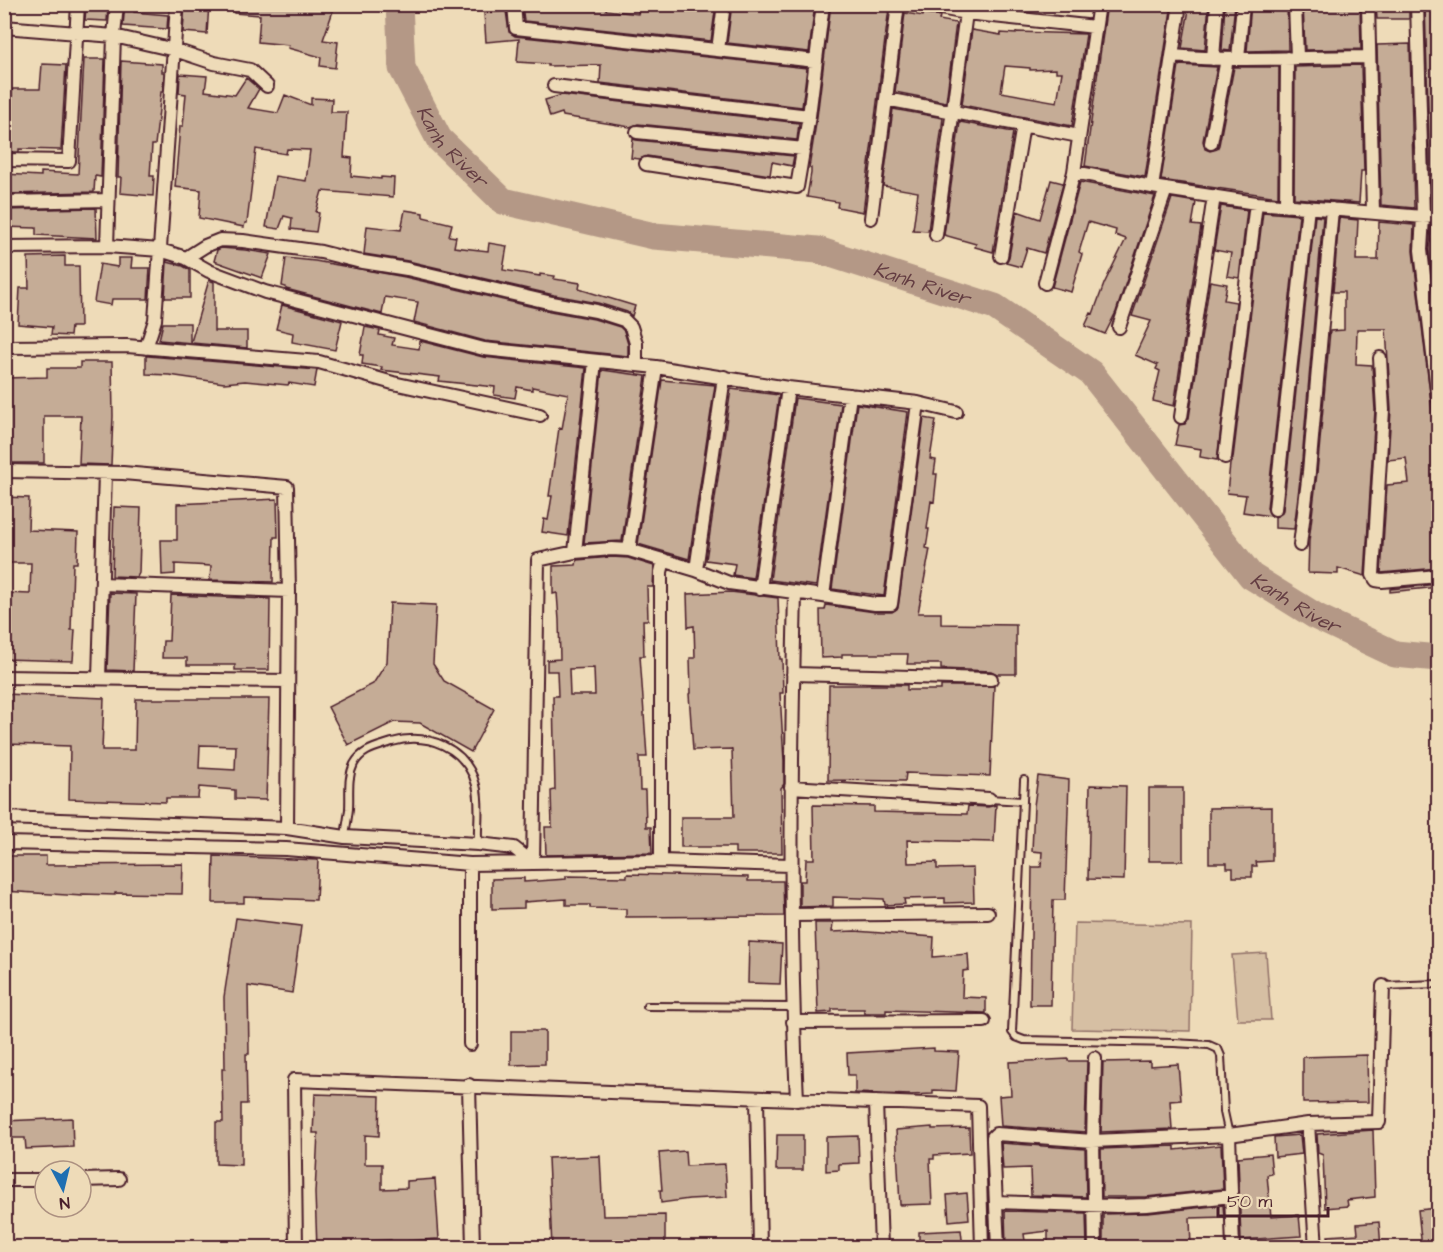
<svg xmlns="http://www.w3.org/2000/svg" width="1443" height="1252" viewBox="0 0 1443 1252" font-family="'Architects Daughter',sans-serif">
<style>
.green{fill:#d6bfa3;stroke:#906f67;stroke-width:1.5}
.lines{fill:none;stroke-linecap:round;stroke-linejoin:round}
.river{stroke:#b49886;stroke-width:27}
.building{fill:#c5ac96;stroke:#4a1f2b;stroke-width:1.5;fill-rule:evenodd}
.lane-casing{stroke:#4a1f2b;stroke-width:10}
.street-casing{stroke:#4a1f2b;stroke-width:16}
.lane{stroke:#eedbb8;stroke-width:6}
.street{stroke:#eedbb8;stroke-width:12}
.labels{text-anchor:middle;stroke-width:4.5;stroke-linejoin:round;paint-order:stroke}
.water-label{font-size:20px;font-style:italic;fill:#643d42;stroke:#eedbb8}
</style>
<rect width="100%" height="100%" fill="#eedbb8"/>
<filter id="ink" filterUnits="userSpaceOnUse"><feTurbulence type="fractalNoise" baseFrequency=".0167" numOctaves="2"/><feDisplacementMap in="SourceGraphic" scale="12" xChannelSelector="R" yChannelSelector="G"/><feConvolveMatrix kernelMatrix="1 2 1 2 8 2 1 2 1" color-interpolation-filters="sRGB"/></filter>
<g filter="url(#ink)">
<!-- green -->
<path class="green" d="M1075,923L1192,925L1190,1031L1072,1029Z
M1266,953L1271,1020H1238L1232,955Z"/>
<g class="lines">
<!-- river -->
<path class="river" id="s1" d="M399,4L402,68L439,139L503,201L654,236L818,250L995,307L1091,373L1251,576L1317,617L1395,654L1438,658"/>
</g>
<!-- building -->
<path class="building" d="M125,4H134V12L168,15L167,29L123,26Z
M185,4H209L207,34L183,32Z
M234,4L294,6L295,4H315L333,11L323,40L338,42L335,68L320,66L321,57L288,48L289,45L258,42L260,15L234,13Z
M522,4H607L606,10L638,14L639,4H716L711,41L524,21Z
M732,4H815L809,52L727,43Z
M831,4H871L889,8L863,212L837,207L838,202L807,197L811,173V168H809L817,117Z
M1107,4H1151V9L1171,10L1145,177L1085,166Z
M1190,4H1209L1205,50L1182,48Z
M1225,4H1235L1230,51L1222,50Z
M1251,4H1287L1288,50L1247,51Z
M1303,4H1360L1361,49L1305,50Z
M1376,4H1409V19H1377Z
M1425,4H1438V208H1431Z
M86,6L108,7L107,21L85,20Z
M506,11L509,32L515,36L807,68L802,107L600,83L601,65L548,66V64L517,62L519,39L486,42L484,13Z
M905,13L923,16L924,13L940,16L939,20L956,23L946,102L895,92Z
M972,30L1001,35V33L1016,34V32L1086,34L1072,126L962,105ZM1005,66L1030,68V70L1056,69V72H1062L1057,102L1001,92Z
M1410,44L1414,208L1381,205L1377,45Z
M84,59H105L101,177L95,176L94,192L4,194V174L41,176V172L78,174Z
M121,61L162,64V72H164L163,92H161L155,145H152L150,176H154L153,196L120,193L121,177H118Z
M42,64L66,65L61,150L19,149V152H8L7,124H11L12,89H40Z
M1179,65L1217,67L1203,141L1205,149L1210,151L1217,149L1219,145L1234,67H1279L1278,197L1161,180Z
M1361,65L1364,171H1361L1359,203L1294,198L1295,67Z
M180,74L207,76L205,91L235,95L246,78L259,89L248,108L278,113L285,95L311,105V98L332,99L331,112H347L344,157L352,158L351,176L381,179V177L394,178L393,197L322,191L316,212L319,213L316,232L291,229L292,218L284,216L279,229L266,227L275,176L306,181L310,150L287,149L286,154L256,149L247,223H245L244,227L199,218L201,190L175,187L180,126H183L186,94L179,93Z
M562,95L799,123L797,140L638,124L630,127L563,116L562,113L550,117L545,100Z
M893,109L943,118L928,231L913,230L918,192L883,186Z
M960,122L1013,132L993,252L975,247L976,244L944,235Z
M633,139L636,140L794,156L792,166L772,162L770,175L647,156L640,159L631,158Z
M1051,180L1063,183L1044,253L1027,248L1021,267L1006,263L1009,257L1017,211L1040,219Z
M1080,182L1155,196L1116,312L1105,334L1085,326L1091,313L1093,314L1104,284L1126,239L1115,235L1116,230L1088,222L1079,252L1082,254L1071,292L1052,287Z
M1172,198L1196,202L1192,225L1201,226L1174,406L1153,401L1160,371L1156,369L1158,365L1135,355L1151,321L1132,316Z
M1221,206L1247,210L1239,278L1227,276L1231,253L1214,250Z
M96,208L97,238L36,235V228L4,227V210Z
M405,210L423,213V217L452,224L449,236L456,237L454,247L488,251L489,243L507,246L503,270L540,276V274L555,276L554,279L580,283L579,289L635,306L632,316L627,312L598,303L554,295L408,261L364,254L367,226L401,230Z
M1263,212L1299,215L1267,508L1271,516L1243,512L1246,495L1227,493L1230,464L1233,458Z
M1315,216L1323,217L1301,471L1294,529L1275,528V517L1281,514L1283,510Z
M1339,218L1358,220L1356,260H1378L1379,222L1414,225L1413,251L1438,461V568L1381,573L1387,485L1409,483L1406,458L1388,460L1391,410L1386,329H1357L1356,364L1372,365L1375,410L1365,576L1338,568V574L1308,573L1309,541L1317,473L1330,331L1344,330V292H1333Z
M1438,224V305L1436,306L1429,250L1431,225Z
M221,248L245,250L271,254L262,278L214,261L217,250Z
M65,256V266H79L80,327H71L70,336L51,335L52,327L18,324L20,288H29L28,257Z
M118,258H132L131,268H150L148,299H112L111,305L94,302L100,264L118,267Z
M286,258L315,261L405,277L550,311L594,319L620,327L624,331L628,344V356L485,341L414,322L418,302L385,297L382,314L286,289V287L282,286Z
M167,262L183,266L190,270V298H165Z
M209,280L214,282V331H247V348L159,340L163,323H190V342H191Z
M1210,281L1227,284L1224,300L1236,302L1217,460L1200,457L1201,449L1175,445L1179,425L1185,424L1189,418Z
M282,305L342,321L335,350L292,342L293,333L276,329Z
M365,327L380,330L379,335L394,338L392,345L419,349L420,341L483,357L586,368L568,536L542,532L544,519L548,520L552,496H549L556,449L559,428L562,429L568,394L532,387V390L517,387L515,398L494,395L495,387L439,381L440,377L381,370L382,367L362,364L363,355H360Z
M146,356H148L317,370L314,387L289,383L288,385L245,381L224,383L169,375L146,374Z
M80,362H112L113,416L111,465L79,464L81,416H44V463H4V378L47,377V368H80Z
M602,370L646,376L622,541L584,543Z
M662,380L715,385L689,559L638,544Z
M731,389L779,395L753,578L733,575L735,564L706,560Z
M795,398L841,404L816,586L770,580Z
M857,404L908,412L884,596L832,589Z
M924,418L936,420L930,459L936,460L934,474H937L934,502L931,501L927,529H929L926,548L930,549L918,613H941V624L1016,625V674H997L991,671L941,669V664H907L908,654H842V657L821,658L820,610H825L826,605L875,612H892L898,608Z
M4,497L29,498L28,530L78,532L77,563H73L71,630H75L73,661L4,659V593L30,594L31,563H4Z
M277,499L278,537H274L273,582L210,580L211,566L175,564V574L162,575L161,540H177V504Z
M114,507L141,508L139,573L137,577L112,576Z
M612,557L628,558L654,566L653,587H647L648,620H643L644,656H640L647,757H639L640,790H645L646,827H651L652,853L546,855L545,827H552L551,791L555,790L553,696H558L557,671H547V660L560,659L559,620L557,593L553,594V566L576,565L577,560ZM594,668L595,695H570L569,669Z
M1438,584V587L1390,592V589Z
M731,592L778,598L780,659H782L783,693H780L784,761V784L781,788L782,853H735V847H681V817H734L732,749L693,750L689,694L691,693L690,658H695L694,626L688,627L687,594Z
M110,593L136,594L133,671L107,670Z
M171,595L270,599L269,670H235V665H187V658H162L163,641H169Z
M390,603L436,605L433,664L444,681L494,709L471,752L420,723L394,722L348,745L328,707L373,684L387,662Z
M829,685H907V690H941V686H994L990,776L906,773L905,781L828,780Z
M4,694L104,698L102,750H135L136,699H269L266,800L235,799V790L199,787L198,798H166V802L69,799L70,746L6,744L4,742ZM200,745L236,746L235,770L199,768Z
M1038,776L1069,780L1065,900H1053L1051,1005H1030L1032,867H1041L1042,852L1032,851L1034,806Z
M1090,785L1126,786L1124,880L1088,879Z
M1149,788H1183V861H1149Z
M813,805L874,806V812L967,814L968,806L988,807L996,805L994,842L907,840L908,863L937,862V869L973,868L974,902L945,903V898L904,899L905,904L885,905L884,899L833,897V906L800,907V881H805L806,859H814Z
M1272,807V861L1256,862L1257,866H1252V877H1233V868H1227V863H1209V808Z
M4,856H46V865L183,864L182,894L115,893V895L82,894V896L4,891Z
M214,856L318,860L316,900L244,897V903H213Z
M627,874L748,877V881H783L784,916L626,917V909L590,908V905H566V899L524,902V908L492,909V879L524,878V882L566,879V876L627,877Z
M236,918L301,926L292,993L248,986L249,1054H246L247,1104H241V1165L216,1164V1122H223L222,1069H225L224,997Z
M815,923H833L832,932L855,931L934,937L933,957L968,954L969,970L963,971L962,997L986,998V1013L886,1010V1013H864V1009H832V1012L818,1013Z
M749,942L782,944L780,984L748,983Z
M511,1031H545V1064L511,1065Z
M934,1048V1051L959,1052L956,1091L933,1090V1094L910,1095L855,1093V1075H848L847,1053Z
M1367,1055L1368,1102L1303,1103V1057Z
M1068,1059V1061H1087L1085,1132L1001,1126L999,1096L1011,1095L1009,1062Z
M1150,1061V1066L1178,1064L1181,1100L1170,1101L1172,1129L1101,1132L1103,1062Z
M315,1094L380,1096L379,1136L365,1135V1164H382V1189L407,1188V1181L435,1179L439,1239L408,1241V1244L392,1245L391,1240L369,1241V1248H317L315,1193L318,1133H313Z
M72,1118L73,1147L26,1149L25,1138H4V1121Z
M932,1127V1129L969,1128L970,1153L934,1155V1159H930L932,1204L900,1205L896,1130Z
M1373,1130L1375,1197L1347,1200L1348,1206L1325,1208L1323,1155L1318,1153L1317,1134Z
M777,1135H803V1170H776Z
M1300,1135L1302,1154L1275,1157L1274,1137Z
M858,1136L859,1163L839,1164V1170L826,1171V1137Z
M1001,1143L1085,1149L1086,1197L1031,1195L1030,1168L1003,1169Z
M1221,1145L1223,1189L1146,1197H1102L1101,1149L1175,1146V1150Z
M685,1151L686,1166L725,1164L727,1197L689,1199L661,1203L660,1190H662L659,1153Z
M1270,1154L1272,1174L1267,1175L1271,1217L1299,1215L1301,1236L1241,1240L1238,1157Z
M600,1156L603,1216L665,1215V1248H552L548,1158Z
M967,1193L969,1219L949,1221L947,1195Z
M1223,1205L1224,1217L1190,1218L1191,1248H1103V1214L1148,1213Z
M1438,1208V1248H1422L1418,1210Z
M1005,1211L1086,1213L1087,1248H1048V1231L1024,1234L1026,1248H1006Z
M1379,1222L1381,1248H1330L1328,1236L1358,1234L1357,1224Z
M961,1230L963,1248H919V1232Z"/>
<g class="lines">
<!-- lane casing -->
<g class="lane-casing">
<path id="lane" d="M1024,780L1012,1032L1016,1037L1024,1040L1174,1043L1209,1045L1218,1049L1221,1056L1224,1112L1229,1135
M989,799L1023,801
M345,837C346,828 348,818 349,809C350,794 347,778 354,764C362,749 378,747 392,742C427,732 466,747 476,785C481,803 477,825 478,844
M1383,986L1438,984
M647,1006L793,1007"/>
</g>
<!-- street casing -->
<g class="street-casing">
<path id="street" d="M514,4L516,28L816,61
M919,4L966,13L1095,27
M1295,4L1297,57
M1368,4L1373,212
M1417,4L1423,217L1421,250L1438,398
M4,27L114,36L175,50L214,63L250,70L267,86
M718,50L724,4
M1173,56C1238,62 1304,57 1369,57
M1213,59L1217,4
M1238,59L1243,4
M554,86L809,116
M886,99L1079,136
M637,132L804,149
M1211,143L1227,59
M4,160L69,161L78,4
M646,164L797,187L809,116L823,4
M1074,172L1152,187L1256,203L1423,217L1438,216
M1152,187L1180,4
M4,202L108,200
M1286,206L1287,58
M871,218L898,4
M936,235L966,13
M107,246L114,36L117,4
M4,247L107,246L160,250L186,258L209,271L265,292L484,349L656,367L788,388L918,403L956,412
M1001,256L1023,125
M186,258L205,246L220,240L243,241L321,252L357,261L407,269L552,303L596,311L624,320L631,327L636,343V365
M1045,283L1074,172L1099,4
M1119,327L1166,189
M4,347L127,346L319,362L393,383L540,415
M146,348L155,320L177,4
M1380,358L1383,410L1373,575L1376,580L1382,581L1438,576
M1181,417L1214,196
M1225,457L1256,203
M4,471L123,473L287,487L289,591L287,828
M1275,509L1308,207
M1300,545L1309,472L1332,209
M629,550L656,367
M575,552L595,361
M696,570L724,377
M102,584L289,591
M760,589L788,388
M795,593C791,762 789,931 797,1100
M823,596L875,604H891L918,403
M793,674L991,679
M4,677L288,681
M99,678L105,473
M791,787L989,799
M4,818L287,828L345,837L478,844L514,848L533,863
M4,843L286,849L470,864L661,861L791,865
M661,861V572L664,560
M533,863L538,560L575,552L612,549L629,550L696,570L729,583L823,596L850,395
M792,915L988,913
M793,1022L984,1021
M470,1044V864
M1095,1058L1093,1141L1095,1248
M469,1085L473,1248
M757,1098L760,1248
M876,1102L881,1248
M1308,1124L1316,1248
M1229,1135L1233,1248
M4,1180H45
M81,1180L119,1179
M996,1202L1117,1206L1147,1205L1231,1196
M296,1248L294,1080L978,1106L982,1248
M998,1248L993,1140V1137L996,1134L1093,1141L1229,1135L1308,1124L1379,1122L1383,986"/>
</g>
<!-- lane -->
<use href="#lane" class="lane"/>
<!-- street -->
<use href="#street" class="street"/>
</g>
</g>
<g class="labels">
<!-- water labels -->
<g class="water-label">
<text dy="7" stroke="none"><textPath href="#s1" startOffset="158">Kanh River</textPath></text>
<text dy="7" stroke="none"><textPath href="#s1" startOffset="662">Kanh River</textPath></text>
<text dy="7" stroke="none"><textPath href="#s1" startOffset="1166">Kanh River</textPath></text>
</g>
</g>
<!-- margin -->
<rect width="1443" height="1252" fill="none" stroke="#eedbb8" stroke-width="24"/>
<rect x="12" y="12" width="1419" height="1228" fill="none" stroke="#4a1f2b" stroke-width="2" filter="url(#ink)"/>
<!-- north arrow -->
<g transform="translate(63 1189) rotate(173)"><circle r="28" fill="#eedbb8" stroke="#ac9080" stroke-width="1.5"/>
<path d="M0-4.5L10 22L0 15L-10 22Z" fill="#1f6fb2"/>
<text y="-9" font-size="16" font-weight="bold" text-anchor="middle" fill="#4a1f2b">N</text>
</g>
<!-- scale -->
<path d="M1218 1207v9h110v-9" fill="none" stroke="#4a1f2b" stroke-width="3"/>
<text x="1227" y="1207" font-size="18" fill="#4a1f2b" stroke="#eedbb8" stroke-width="4.5" paint-order="stroke">50 m</text>
</svg>
